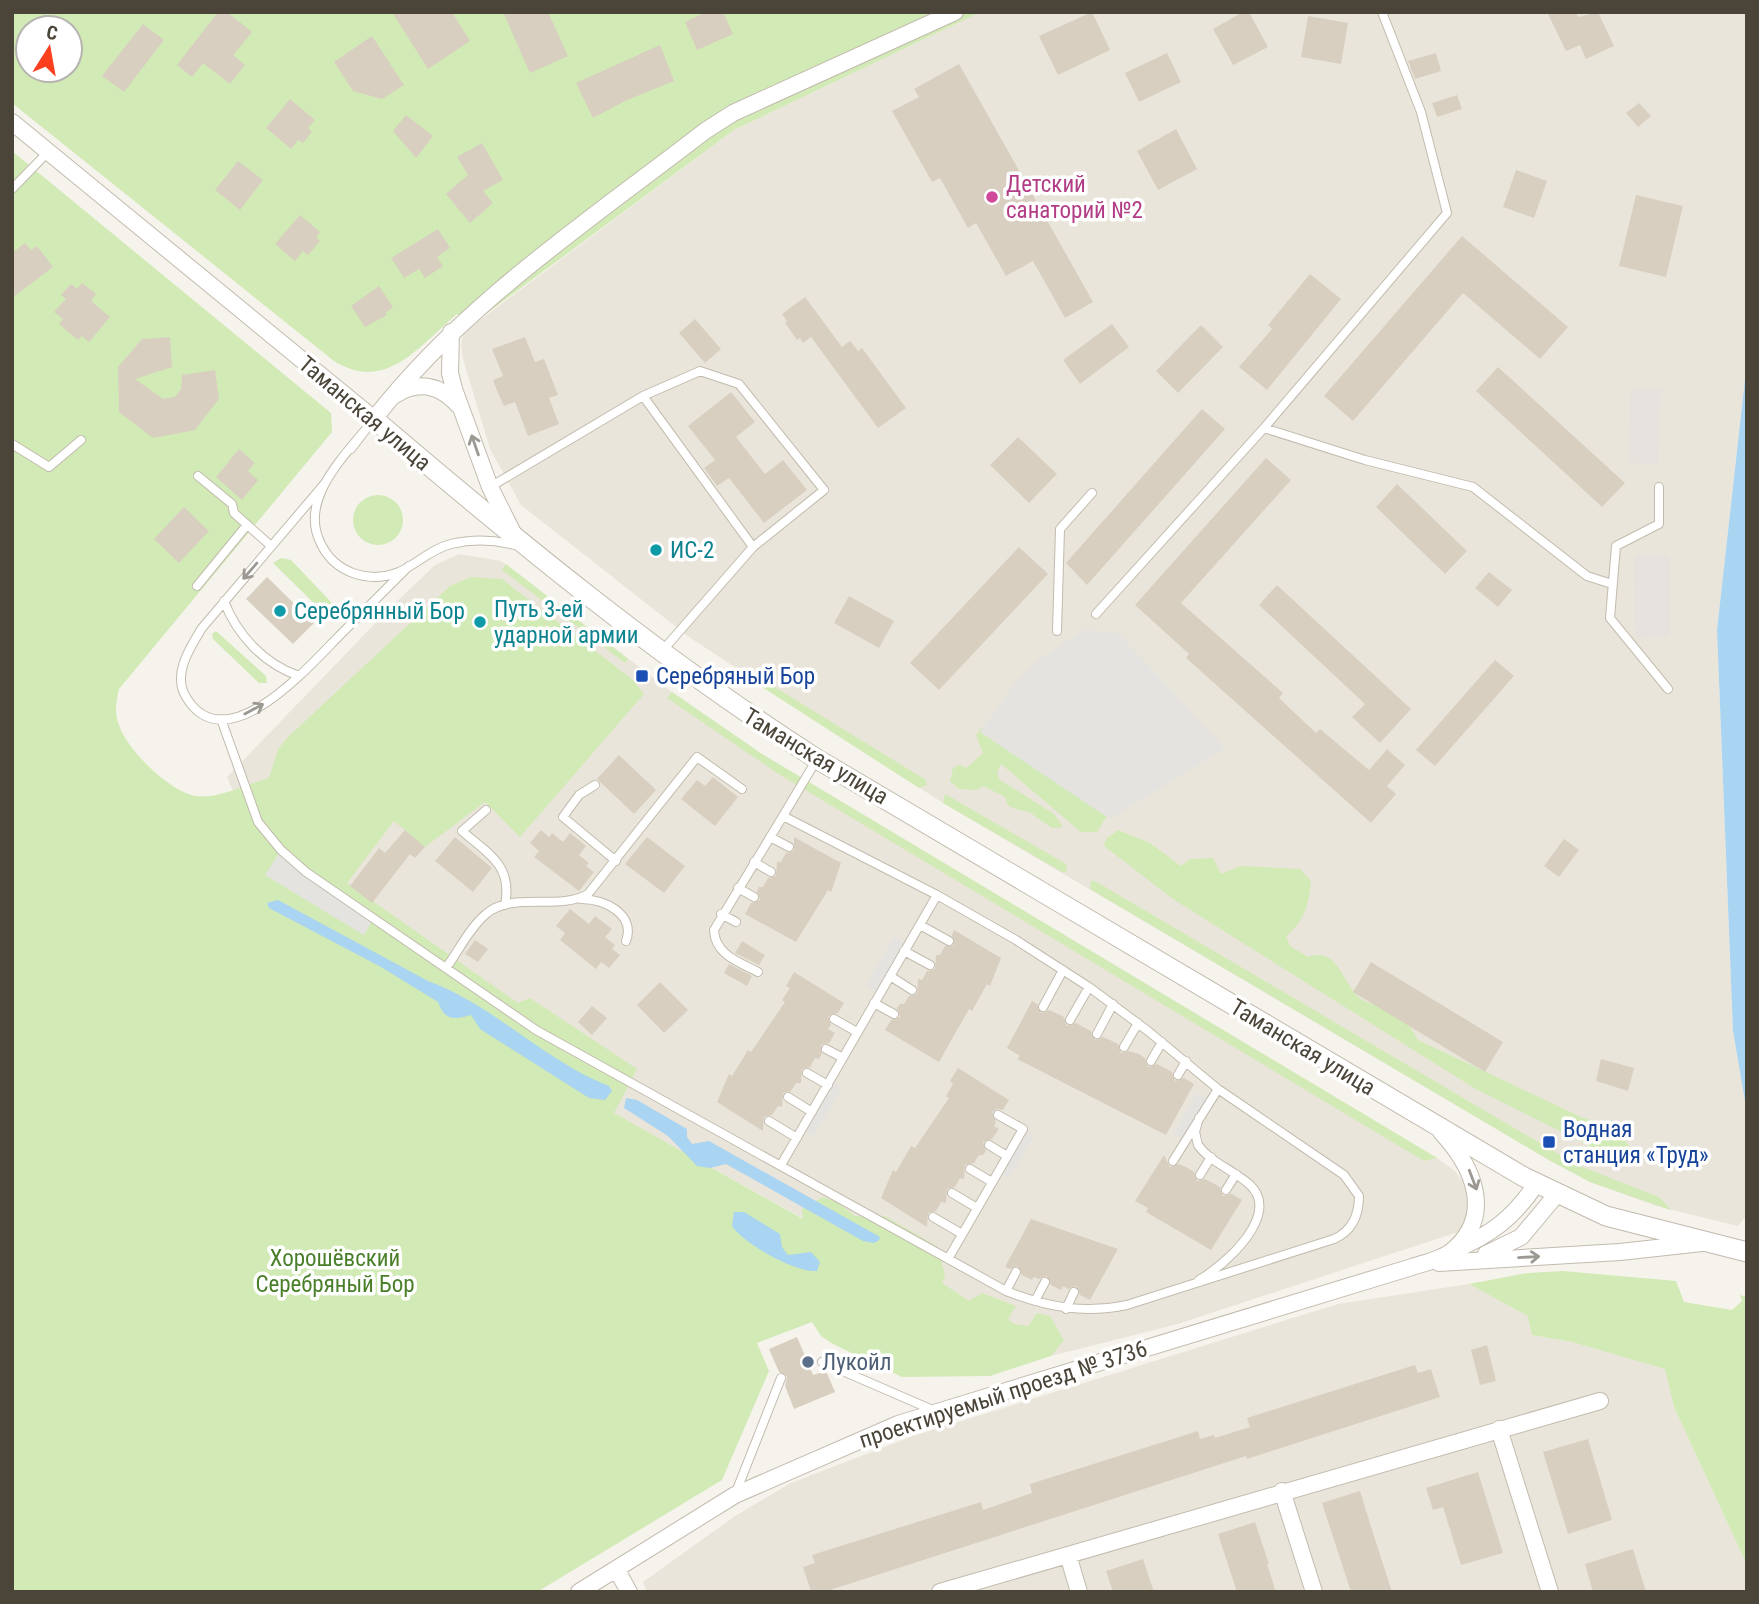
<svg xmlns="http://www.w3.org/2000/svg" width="1759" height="1604" viewBox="0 0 1759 1604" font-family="'Roboto Condensed',sans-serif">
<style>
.residential{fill:#eae5da}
.industrial{fill:#e6e2dd}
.green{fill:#d2eab5;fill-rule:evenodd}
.parking{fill:#e5e3e0}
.water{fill:#a9d4f2}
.building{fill:#d8cfc1}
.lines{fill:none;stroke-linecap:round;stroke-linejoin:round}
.service-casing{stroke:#c2bbae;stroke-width:10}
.minor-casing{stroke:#c2bbae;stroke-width:18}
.tertiary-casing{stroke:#c2bbae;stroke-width:21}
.service{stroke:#fff;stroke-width:8}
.minor{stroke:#fff;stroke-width:16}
.tertiary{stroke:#fff;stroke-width:19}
.oneway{stroke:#9c9892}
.hotel-dot{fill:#d1479c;stroke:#fff;stroke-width:2.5}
.culture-dot{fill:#0f9aa8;stroke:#fff;stroke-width:2.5}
.transit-dot{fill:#1a4fb4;stroke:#fff;stroke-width:2.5}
.service-dot{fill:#5c6f8a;stroke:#fff;stroke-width:2.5}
.labels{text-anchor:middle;stroke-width:7;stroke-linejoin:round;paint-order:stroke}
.hotel-label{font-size:23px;fill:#b23c85;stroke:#fff;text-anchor:start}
.street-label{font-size:23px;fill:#4b4439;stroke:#fff}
.culture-label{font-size:23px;fill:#0d838f;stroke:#fff;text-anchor:start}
.transit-label{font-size:23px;fill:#164399;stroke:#fff;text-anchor:start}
.park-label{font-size:23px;fill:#4a7f2a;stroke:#fff}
.service-label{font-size:23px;fill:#4e5e75;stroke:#fff;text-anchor:start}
</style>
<rect width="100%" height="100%" fill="#f6f3ec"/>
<!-- residential -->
<path class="residential" d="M981,12H1747V360L1717,630L1733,1031L1747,1113V1215L1738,1226L1656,1206L1590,1182L1549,1160L943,803L689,637L521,505L490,449L463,359L461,345L464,332L734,130Z
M459,554L501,561L672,692L762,754L1437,1158L1455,1171L1468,1189L1469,1210L1464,1225L1458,1232L1178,1324L1051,1356L613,1113L232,789L227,777L389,609L435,565Z
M1469,1284L1529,1316L1533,1335L1572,1342L1666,1369L1674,1407L1747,1565V1592H643L646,1589L643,1582L735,1516L791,1483L913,1436L1338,1304Z"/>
<!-- industrial -->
<path class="industrial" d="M1631,388L1661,389L1658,465L1628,463Z
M1634,555H1670V637L1635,638Z"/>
<!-- green -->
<path class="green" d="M12,12H981L734,130L471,325L457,314C418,347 386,393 334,361L12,103ZM28,28H70V70H28Z
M12,151L331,413L332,432L119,689C116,702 114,712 119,725C127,750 170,792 196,796C218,799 247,784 269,778L278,749L288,737L450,586L471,577L502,579L633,680L644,694L520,837L485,802L425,847L394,821L347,883L518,1003L530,998L637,1069L614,1113L803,1219L802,1209L823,1197L837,1202L855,1216H885L938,1247L945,1276L942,1283L969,1301L982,1293L1016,1306L1008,1319L1014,1324L1028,1326L1037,1313L1050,1316L1064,1340L1051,1356L990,1376L902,1377L833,1344L821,1336L812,1322L757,1343L769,1371L722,1480L537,1592H12Z
M353 520a25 25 0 1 1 50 0a25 25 0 1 1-50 0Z
M281,558L291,560L332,603L334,610L329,618L273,563Z
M506,564L628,659L625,663L502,570Z
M216,631L266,676L267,683H259L213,639L212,634Z
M760,678L926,780L927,785L919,788L751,680Z
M672,692L762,754L1437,1158L1424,1161L777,773L667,698Z
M982,727L1107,816L1097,832H1081L1001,764L997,773L1000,780L1054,814L1063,827L1052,828C1046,824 1039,819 1032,814C1021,807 1008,813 1005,797L983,786L976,790L959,789L950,781L953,768L959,765L966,768L983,753L976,735Z
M945,794L1066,864L1067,872H1062L943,803Z
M1118,830L1150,843L1181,866L1190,859L1213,858L1221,874L1240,866L1300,869L1311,881C1309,903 1305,921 1286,936L1290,946L1308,957C1340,945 1342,988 1364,1001C1375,1006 1390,1009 1402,1013L1418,1040L1583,1118L1611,1124L1630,1147L1636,1150V1157L1630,1161L1614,1158L1474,1088L1173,899L1104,846L1106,839Z
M1091,881H1095L1577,1165L1659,1197L1671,1210L1590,1182L1549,1160L1090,889Z
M1563,1271L1676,1281L1684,1302L1732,1310L1742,1301L1740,1295L1747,1297V1565L1674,1407L1665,1369L1572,1342L1532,1335L1528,1316L1469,1284L1528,1273Z"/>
<!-- parking -->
<path class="parking" d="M1083,630L1118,633L1225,748L1110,819L980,732L1015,683L1035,662Z
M281,850L374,918L364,935L265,875Z
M894,937L908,945L880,993L866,985Z
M830,1081L842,1087L814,1136L802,1129Z
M1197,1093L1210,1101L1185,1140L1173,1133Z
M1023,1129L1034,1136L1009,1178L998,1172Z"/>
<!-- water -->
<path class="water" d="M1747,361V1113L1733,1031L1717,630Z
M278,900L428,981C494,1005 544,1061 609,1086L612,1091L605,1100L589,1098L480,1029L471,1015C454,1020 445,1021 438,1002L381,967L269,908L267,903Z
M626,1098L637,1100L687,1129V1137L692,1144L709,1141L880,1237L879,1240L874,1243L863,1241L726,1164L710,1168L697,1166L668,1136L624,1108Z
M734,1212H744L780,1234L782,1247L788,1255L811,1252L820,1262L817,1271C795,1273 743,1243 732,1226Z"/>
<!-- building -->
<path class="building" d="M218,12H227L252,32L233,55L245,65L230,84L203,63L192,77L177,65Z
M392,12H452L470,41L428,69Z
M503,12H548L568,56L530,73Z
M706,12H723L733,34L697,50L685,22Z
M1092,12L1110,50L1058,75L1039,36Z
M1243,12H1249L1268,47L1233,65L1213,29Z
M1547,12H1576L1578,17L1598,12L1614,46L1586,59L1580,45L1566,51Z
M1308,16L1348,23L1341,64L1301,57Z
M143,24L164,40L124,92L102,76Z
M372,36L404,85L382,99L353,91L334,62Z
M660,45L674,81L627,100L593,118L576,83Z
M1167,53L1181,82L1139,102L1125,73Z
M1436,53L1441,71L1415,79L1408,61Z
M959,64L1093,302L1065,318L1033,261L1006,276L976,223L968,228L940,178L932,182L892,111L919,97L914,89Z
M1457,95L1462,109L1437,117L1432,103Z
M290,99L315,120L308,128L312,132L303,143L298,140L291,149L266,128Z
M1639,103L1651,116L1638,127L1626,113Z
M406,115L433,136L416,158L393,131Z
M1176,129L1197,169L1158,190L1137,151Z
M482,143L503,180L483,191L493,203L470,223L446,194L468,175L457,157Z
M238,161L263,180L240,210L215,190Z
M1516,170L1547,181L1534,218L1503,207Z
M1636,195L1683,206L1666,277L1619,266Z
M300,215L320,232L316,237L320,241L308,255L303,251L295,261L275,244Z
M438,229L450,248L437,257L443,266L425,278L419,269L404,278L391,258Z
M1462,236L1568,327L1540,359L1463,293L1353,421L1324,396Z
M25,243L31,250L37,246L53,267L12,298V253Z
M1310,274L1341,299L1267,390L1239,367L1272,329L1268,325Z
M82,283L96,294L91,301L110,317L89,342L82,336L78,340L59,324L63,319L54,312L66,299L61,295L71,284L77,289Z
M379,286L393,307L385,313L387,315L365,327L351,306Z
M805,297L842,347L850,341L858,351L862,348L906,408L878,428L811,337L803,343L800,338L797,340L785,323L787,321L782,314Z
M695,319L721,349L705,363L679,333Z
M1112,324L1129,347L1080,384L1063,360Z
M1201,325L1223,347L1178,393L1156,371Z
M170,337L172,367L135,379L163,399L175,397L181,389L182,375L215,370L219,399L195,430L153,438L119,412L118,367L142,339Z
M525,337L535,362L544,359L558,395L549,398L559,424L528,436L515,402L504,406L498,393L493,380L503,376L492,349Z
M1498,367L1625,483L1602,507L1476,391Z
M731,392L755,422L736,437L765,474L783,460L807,490L764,523L729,478L717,486L704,468L715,460L688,426Z
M1202,409L1225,429L1087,585L1066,563Z
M1018,437L1057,474L1029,503L990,465Z
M239,449L255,463L248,471L258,480L242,500L216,477Z
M1266,458L1291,480L1181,603L1283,693L1279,698L1316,733L1320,729L1369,770L1387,749L1405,765L1387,786L1396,794L1371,823L1186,658L1189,654L1135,605Z
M1397,484L1467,551L1445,574L1376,507Z
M184,507L209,531L179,563L154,539Z
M1019,547L1048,574L939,690L910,663Z
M1489,572L1512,590L1498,607L1475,588Z
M267,577L314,623L293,644L246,599Z
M1277,585L1411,709L1380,743L1352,717L1365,704L1259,605Z
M849,596L894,621L879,648L834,623Z
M1495,660L1514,676L1435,766L1416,750Z
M619,755L656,790L634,814L597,779Z
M713,777L738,797L715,826L681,799L697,780L705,786Z
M405,830L425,847L415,858L410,854L372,903L350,886L379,848L385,853Z
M541,830L549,837L552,833L563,842L570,833L586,846L579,855L589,863L586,866L594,872L579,891L534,857L539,851L530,843Z
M455,837L492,868L473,892L435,861Z
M647,837L685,866L664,893L625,864Z
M794,837L841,863L831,892L828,890L796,942L745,914L751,903L760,900L757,891L759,887H763L768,878L776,876L777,862H781L786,853L794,851Z
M1564,839L1579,850L1559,877L1544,866Z
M570,909L589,924L595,916L612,929L605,937L615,945L612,949L620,955L609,968L601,962L596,969L560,940L565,933L556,926Z
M954,930L1001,958L990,986L987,984L972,1011L969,1009L939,1062L885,1030L891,1020L900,1017L897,1008L900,1004H904L909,996L917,994L918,979L922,980L927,971L935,969L936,955H940L945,946L954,945L952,935Z
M475,940L488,949L478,962L465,954Z
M742,941L765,955L759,965L735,953Z
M1371,962L1503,1042L1485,1072L1353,992Z
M729,964L752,976L747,986L724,973Z
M794,972L844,1003L838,1013L828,1016L831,1025L828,1029L835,1033L829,1043L821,1045L822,1054L819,1059L815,1058L810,1067L802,1069L801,1083H796L791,1091L783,1093L782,1107L778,1106L772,1115L764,1117L763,1131L717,1102L729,1074L732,1076L748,1050L751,1052L785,1002L782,1000L790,988L786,986Z
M660,982L688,1010L664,1033L637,1005Z
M1032,1001L1037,1004L1041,1013L1049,1010L1058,1014L1064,1017L1067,1026L1076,1023L1091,1031L1095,1040L1103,1037L1112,1041L1118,1044L1121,1053L1129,1051L1139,1054L1145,1058L1148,1067L1157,1064L1172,1072L1175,1081L1184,1078L1194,1084L1166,1135L1017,1059L1020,1056L1007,1048Z
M592,1006L607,1018L592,1035L578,1022Z
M1601,1059L1634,1068L1628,1091L1596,1081Z
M958,1068L1009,1100L1003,1110L997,1109L992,1112L996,1122L994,1126L999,1129L992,1139L983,1142L986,1151L983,1155H979L974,1163L965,1165L964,1179L960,1178L955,1187L947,1189L946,1203L941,1202L936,1211L928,1213L927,1227L881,1198L893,1170L896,1172L911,1146L915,1148L949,1098L946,1096L953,1084L950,1081Z
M1164,1155L1170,1167L1179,1164L1188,1168L1194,1172L1197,1181L1205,1179L1220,1187L1223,1196L1232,1194L1242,1200L1211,1250L1146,1212L1148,1208L1135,1201Z
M1031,1219L1118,1249L1090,1300L1080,1295L1076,1286L1068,1289L1063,1286L1061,1290L1051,1285L1047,1276L1039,1279L1034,1277L1032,1280L1022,1275L1018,1266L1010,1269L1005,1267Z
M797,1337L813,1375L826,1371L835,1392L794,1409L785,1386L787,1376L779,1372L769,1349Z
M1487,1345L1496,1381L1480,1385L1471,1350Z
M1415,1365L1418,1373L1431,1369L1440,1397L1247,1459L1246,1456L824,1592H811L803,1567L815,1563L812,1555L981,1502L983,1510L1032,1493L1030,1484L1198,1431L1200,1439L1214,1435L1215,1438L1250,1427L1247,1418Z
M1588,1439L1612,1520L1568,1534L1543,1452Z
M1478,1472L1503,1553L1461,1565L1443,1507L1433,1510L1426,1488Z
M1360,1491L1373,1533L1392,1592H1351L1322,1503Z
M1255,1522L1269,1564H1267L1276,1592H1237L1218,1534Z
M1633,1549L1646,1592H1593L1585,1564Z
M1143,1559L1154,1592H1113L1106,1571Z"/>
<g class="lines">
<!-- service casing -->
<g class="service-casing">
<path id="service" d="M12,189L48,152
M643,396L700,371L739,384L824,490L753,547
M1264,428L1447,213L1421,112L1382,12
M12,444L49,467L81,440
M351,449L374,419C348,453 297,498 321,544C335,573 369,584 399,572C417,564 431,549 451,544C472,539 495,540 515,545
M198,476L232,504L234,513L271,546
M326,482L202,628C190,648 172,674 186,697C226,764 311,664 341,634C364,611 386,589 409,566
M490,487L643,396L753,547L663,650
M1659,487V524L1616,546L1610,618L1668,689
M197,586L247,525
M224,601C237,635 264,664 299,676
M1096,614L1264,428L1365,460L1473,487L1587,576L1612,584
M1057,631L1060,529L1092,493
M221,719L258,822L281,850L306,872L536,1030L1006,1291C1047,1307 1084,1314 1127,1305L1334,1239C1352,1231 1359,1215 1359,1196L1344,1175L1218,1089L1148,1031L1089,987L1016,940L937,895L783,816L714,930C715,955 739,962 758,972
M595,785L579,795L563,817L616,861
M486,810L462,831C488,854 513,865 505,905
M783,816L817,759
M770,837L789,847
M754,862L771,872
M738,888L754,897
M581,899C604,899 636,914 626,941
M721,914L736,922
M920,925L949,941
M904,951L930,965
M446,968C458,952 470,927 486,914C513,891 558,911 588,894L697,757L742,789
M890,976L912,990
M874,1003L894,1014
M1043,1007L1063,970
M834,1019L857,1032
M1070,1020L1089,987
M1097,1034L1113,1004
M1124,1047L1138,1023
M826,1049L843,1058
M1151,1061L1162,1042
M807,1073L828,1085
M1178,1075L1186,1061
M788,1097L812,1112
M769,1121L797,1138
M989,1145L1007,1156
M1173,1161L1218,1089
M781,1165L937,895
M970,1169L992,1182
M1200,1175L1211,1157
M1226,1190L1236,1174
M952,1193L977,1208
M933,1217L962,1234
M948,1259L1023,1129L998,1115
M1199,1280C1225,1265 1283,1214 1249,1184C1233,1170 1210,1162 1198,1145L1195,1132L1199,1118
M1006,1291L1016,1272
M1035,1301L1045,1282
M1066,1309L1074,1292
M822,1362L935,1411
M736,1492L781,1378"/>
</g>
<!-- minor casing -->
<g class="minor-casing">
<path id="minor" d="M12,122L374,419C464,303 590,220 705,131L733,113L955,12
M451,332L450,373L454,389L490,487L512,531
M395,395C418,380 440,385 458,405
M1453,1251C1490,1235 1514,1218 1536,1184
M1486,1254L1521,1237L1557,1194
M1439,1263L1620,1252L1702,1243
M1499,1429L1550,1592
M1282,1491L1314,1592
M1068,1555L1079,1592
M617,1570L629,1592
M579,1592L735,1495L898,1424L1412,1267C1424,1263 1443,1259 1452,1251C1495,1215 1473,1166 1441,1132
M940,1592L1600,1401"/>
</g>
<!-- tertiary casing -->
<g class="tertiary-casing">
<path id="tertiary" d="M374,419C516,540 659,658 817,759L1524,1177L1606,1216L1747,1252"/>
</g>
<!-- service -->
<use href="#service" class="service"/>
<!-- minor -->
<use href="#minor" class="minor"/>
<!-- tertiary -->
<use href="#tertiary" class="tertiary"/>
</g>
<!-- one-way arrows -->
<defs><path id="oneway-shaft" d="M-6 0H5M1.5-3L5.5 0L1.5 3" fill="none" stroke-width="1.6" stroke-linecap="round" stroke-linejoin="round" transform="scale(1.75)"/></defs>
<g class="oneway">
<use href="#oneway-shaft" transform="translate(475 445) rotate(-109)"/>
<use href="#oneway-shaft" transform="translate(250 571) rotate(131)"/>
<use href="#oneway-shaft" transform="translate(254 709) rotate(-28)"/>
<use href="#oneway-shaft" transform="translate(1473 1180) rotate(69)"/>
<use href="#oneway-shaft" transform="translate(1529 1257) rotate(-3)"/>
</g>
<!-- markers -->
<circle class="hotel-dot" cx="992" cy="197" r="7"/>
<g class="culture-dot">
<circle cx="656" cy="550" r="7"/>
<circle cx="280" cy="611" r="7"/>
<circle cx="480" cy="622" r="7"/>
</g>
<g class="transit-dot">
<rect x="635" y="669" width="14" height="14" rx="3.5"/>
<rect x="1542" y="1135" width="14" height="14" rx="3.5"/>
</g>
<circle class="service-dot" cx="808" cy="1362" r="7"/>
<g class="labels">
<!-- hotel labels -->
<g class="hotel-label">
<text x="1006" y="192">Детский<tspan x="1006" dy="26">санаторий №2</tspan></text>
</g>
<!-- street labels -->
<g class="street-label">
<text transform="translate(365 413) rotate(40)" y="8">Таманская улица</text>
<text transform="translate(816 756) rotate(31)" y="8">Таманская улица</text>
<text transform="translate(1303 1047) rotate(31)" y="8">Таманская улица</text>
<text transform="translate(1003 1394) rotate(-18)" y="8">проектируемый проезд № 3736</text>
</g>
<!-- culture labels -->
<g class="culture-label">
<text x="670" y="558">ИС-2</text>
<text x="494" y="617">Путь 3-ей<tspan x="494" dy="26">ударной армии</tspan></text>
<text x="294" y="619">Серебрянный Бор</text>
</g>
<!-- transit labels -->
<g class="transit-label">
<text x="656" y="684">Серебряный Бор</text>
<text x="1563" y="1137">Водная<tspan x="1563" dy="26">станция «Труд»</tspan></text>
</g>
<!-- park labels -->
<g class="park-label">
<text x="335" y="1266">Хорошёвский<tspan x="335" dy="26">Серебряный Бор</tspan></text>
</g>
<!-- service labels -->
<g class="service-label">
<text x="822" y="1370">Лукойл</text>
</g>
</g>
<!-- border -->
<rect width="1759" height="1604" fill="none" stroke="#4b4439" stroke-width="28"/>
<!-- north arrow -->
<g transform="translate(49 49) rotate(11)"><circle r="33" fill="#ffffff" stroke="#b7b4b0" stroke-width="2"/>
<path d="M0-5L12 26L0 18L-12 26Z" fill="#fc3f1d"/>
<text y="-10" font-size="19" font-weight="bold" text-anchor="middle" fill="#4b4439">С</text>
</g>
</svg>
